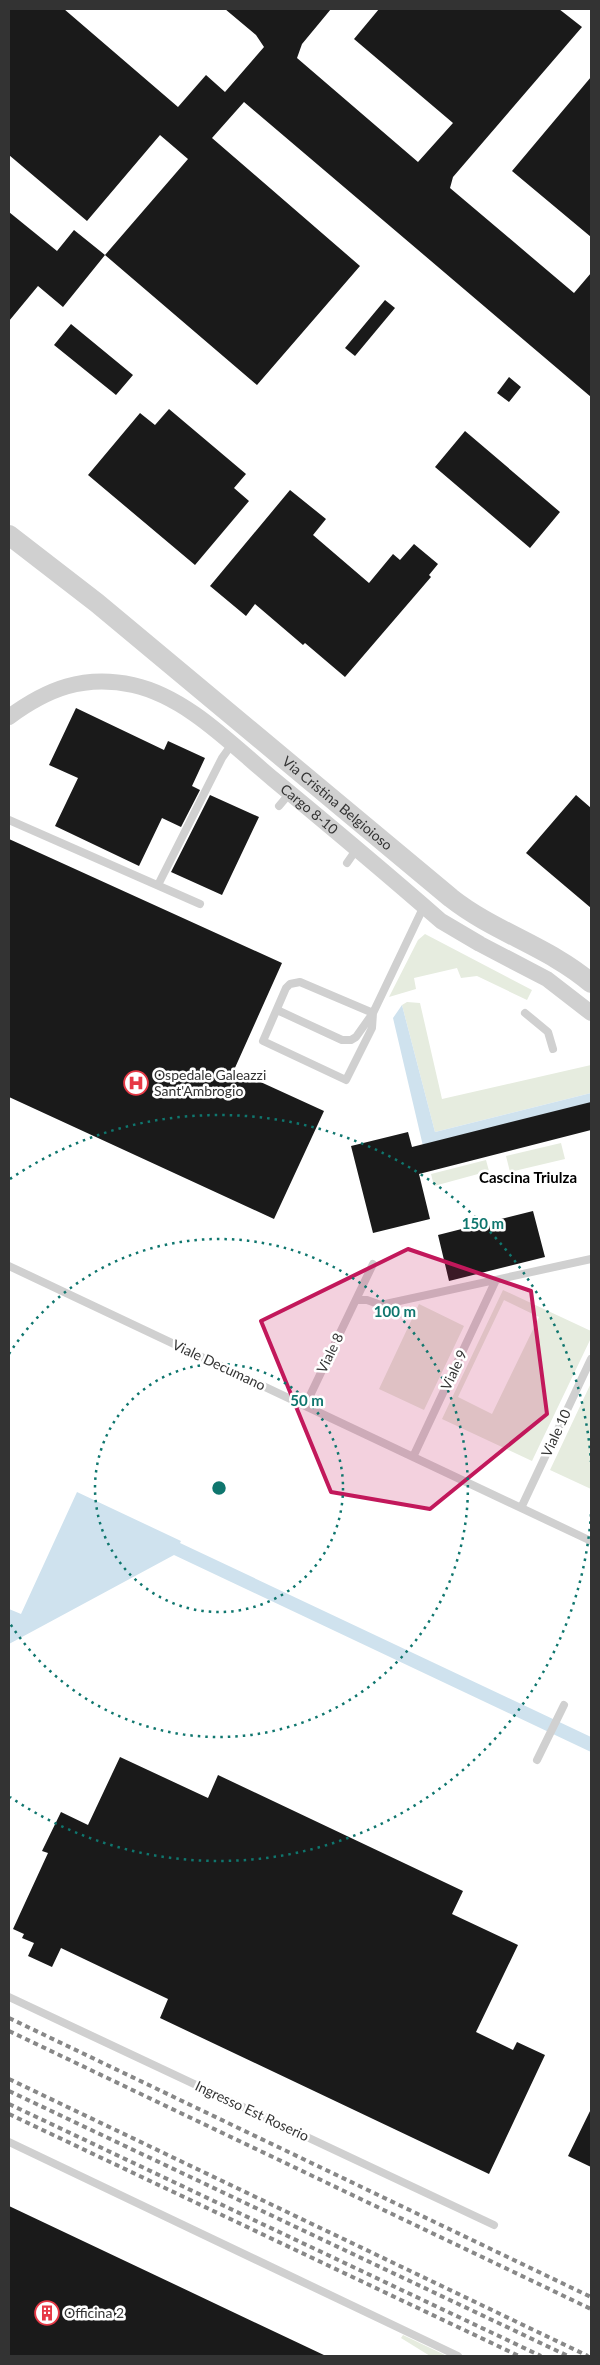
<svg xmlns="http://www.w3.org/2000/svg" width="600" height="2365" viewBox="0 0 600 2365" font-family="Lato,sans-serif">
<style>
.green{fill:#e6ecdf;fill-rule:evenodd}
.water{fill:#cfe2ee}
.building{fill:#1a1a1a}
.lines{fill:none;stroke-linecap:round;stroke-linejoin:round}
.service{stroke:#d0d0d0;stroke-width:8}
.minor{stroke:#d0d0d0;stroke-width:16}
.tertiary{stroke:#d0d0d0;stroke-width:20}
.rail{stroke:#888;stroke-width:4;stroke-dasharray:5 4;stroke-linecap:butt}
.marked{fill:#c2185b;fill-opacity:0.2;stroke:#c2185b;stroke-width:4;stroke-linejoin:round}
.ring{fill:none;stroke:#0f766e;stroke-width:2.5;stroke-dasharray:2.5 5}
.labels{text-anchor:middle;stroke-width:5;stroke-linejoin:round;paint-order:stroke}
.street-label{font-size:14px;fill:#333;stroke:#fff}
.poi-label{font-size:14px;fill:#333;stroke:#fff;text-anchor:start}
.neighbourhood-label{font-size:15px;font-weight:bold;fill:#000;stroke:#fff}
.centre{fill:#0f766e;stroke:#fff;stroke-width:2.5}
.ring-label{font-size:15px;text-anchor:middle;font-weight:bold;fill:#0f766e;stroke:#fff;stroke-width:5;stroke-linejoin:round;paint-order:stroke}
</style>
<rect width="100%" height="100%" fill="#fff"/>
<!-- green -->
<path class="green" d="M425,934L532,990L527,1000L477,976L461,978L457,968L414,978L416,989L389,997L418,940Z
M407,1002L420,1003L442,1099L591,1065V1093L435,1132L402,1005Z
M561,1143L565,1159L510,1172L506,1156Z
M486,1160L489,1171L434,1186L431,1174Z
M503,1290L591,1331V1338L532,1461L442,1419ZM504,1300L539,1317L492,1414L458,1397Z
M419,1304L464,1326L424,1410L379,1389Z
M591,1383V1489L550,1470Z
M403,2335L447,2356H430L401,2338Z"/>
<!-- water -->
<path class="water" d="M402,1005L435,1132L591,1093V1103L423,1146L393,1018Z
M77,1492L181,1541L180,1543L591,1737V1752L174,1555L9,1644V1609L21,1614Z"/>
<!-- building -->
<path class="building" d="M9,9H64L178,107L206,75L225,92L264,47L256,35L225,9H331L302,44L297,58L418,162L453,123L354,39L379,9H559L582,27L453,177L450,188L574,293L591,273V397L244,102L212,138L360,266L257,385L105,255L188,159L160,135L87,221L9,155Z
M591,77V237L512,171Z
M9,212L57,251L74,230L105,255L63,307L38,286L9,321Z
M385,300L395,308L355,356L345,348Z
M71,324L133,375L116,395L54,345Z
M509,377L521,387L509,402L497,393Z
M169,409L246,474L234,488L249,501L195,565L88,475L140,413L155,425Z
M465,431L560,512L530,548L435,467Z
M290,490L326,519L313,535L369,583L393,554L400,560L414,544L438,564L429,575L431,577L345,677L305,643L303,645L255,604L246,616L210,586Z
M76,708L164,750L168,741L205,758L192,786L200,790L181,827L162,818L139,866L55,826L78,778L49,765Z
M210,795L259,817L222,895L171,872Z
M576,795L591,808V908L526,853Z
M9,839L282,963L234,1070L324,1111L274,1219L9,1097Z
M591,1102V1130L419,1174L430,1219L373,1233L351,1146L408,1132L412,1147Z
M533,1211L545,1257L449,1281L438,1235Z
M120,1757L208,1798L218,1775L463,1891L452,1914L518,1945L476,2032L513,2050L517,2042L545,2055L489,2174L160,2018L168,1999L61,1948L52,1967L28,1956L34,1943L22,1938L24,1934L13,1929L48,1853L42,1851L61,1812L88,1825Z
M591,2109V2167L568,2156Z
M9,2206L326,2356H9Z"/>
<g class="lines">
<!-- service -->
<path class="service" d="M279,806L290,793
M9,820L200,904
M347,863L356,850
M158,885L222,758L232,744
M300,982L373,1013L372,1028L346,1080L263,1041L286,988L290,984Z
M277,1010L342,1040H351L356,1037L373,1013L424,906
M525,1013L548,1032L553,1049
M9,1266L591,1541
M356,1300H367L381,1305L591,1259
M305,1406L373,1264
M413,1457L495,1282
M521,1508L591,1359
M537,1760L564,1705
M9,1997L494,2225
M9,2142L458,2356"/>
<!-- minor -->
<path class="minor" id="s1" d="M9,717C47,689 84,674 133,685C187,697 232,745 273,779C330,826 386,873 441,921L480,944L547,979L591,1013"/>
<!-- tertiary -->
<path class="tertiary" id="s2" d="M9,535L97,603L451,898C494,932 549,947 591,983"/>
<!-- rail -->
<path class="rail" d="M9,2018L591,2297
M9,2031L591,2309
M9,2079L588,2356
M9,2091L568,2356
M9,2104L541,2356
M9,2114L519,2356"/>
</g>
<!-- marked area -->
<path class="marked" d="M408,1249L531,1291L547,1414L430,1509L331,1492L261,1321Z"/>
<!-- distance rings -->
<g class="ring">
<circle cx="219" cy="1488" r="124"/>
<path d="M9 1354A249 249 0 1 1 9 1622"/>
<path d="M591 1514A373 373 0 0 1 10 1797M10 1179A373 373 0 0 1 591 1462"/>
</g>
<!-- icons -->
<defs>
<g id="hospital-ring" transform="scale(1.25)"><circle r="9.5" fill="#fff" stroke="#e63946" stroke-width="1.5"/><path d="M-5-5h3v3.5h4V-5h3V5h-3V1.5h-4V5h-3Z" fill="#e63946"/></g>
<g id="building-ring" transform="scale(1.25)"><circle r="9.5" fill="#fff" stroke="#e63946" stroke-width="1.5"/><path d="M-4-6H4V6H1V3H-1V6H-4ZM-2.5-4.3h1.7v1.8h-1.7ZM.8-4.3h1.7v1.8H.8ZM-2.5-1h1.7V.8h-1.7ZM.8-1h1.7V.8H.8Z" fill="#e63946"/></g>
</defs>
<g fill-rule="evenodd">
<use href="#hospital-ring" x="136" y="1083"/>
<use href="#building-ring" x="47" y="2313"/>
</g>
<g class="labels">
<!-- street labels -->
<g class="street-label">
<text dy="5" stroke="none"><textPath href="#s2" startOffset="424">Via Cristina Belgioioso</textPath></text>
<text dy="5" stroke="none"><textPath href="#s1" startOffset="350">Cargo 8-10</textPath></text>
<text transform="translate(330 1353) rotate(-64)" y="5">Viale 8</text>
<text transform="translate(219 1365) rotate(25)" y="5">Viale Decumano</text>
<text transform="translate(454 1370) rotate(-65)" y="5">Viale 9</text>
<text transform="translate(556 1433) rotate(-65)" y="5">Viale 10</text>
<text transform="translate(252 2111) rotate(25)" y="5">Ingresso Est Roserio</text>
</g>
<!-- poi labels -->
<g class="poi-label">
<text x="154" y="1080">Ospedale Galeazzi<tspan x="154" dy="16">Sant'Ambrogio</tspan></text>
<text x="64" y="2318">Officina 2</text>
</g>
<!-- neighbourhood labels -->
<g class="neighbourhood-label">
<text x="528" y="1183">Cascina Triulza</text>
</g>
</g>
<circle cx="219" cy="1488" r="8" class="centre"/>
<g class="ring-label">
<text x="483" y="1229">150 m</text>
<text x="395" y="1317">100 m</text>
<text x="307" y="1406">50 m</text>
</g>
<!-- border -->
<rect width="600" height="2365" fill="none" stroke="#333333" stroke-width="20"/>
</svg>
